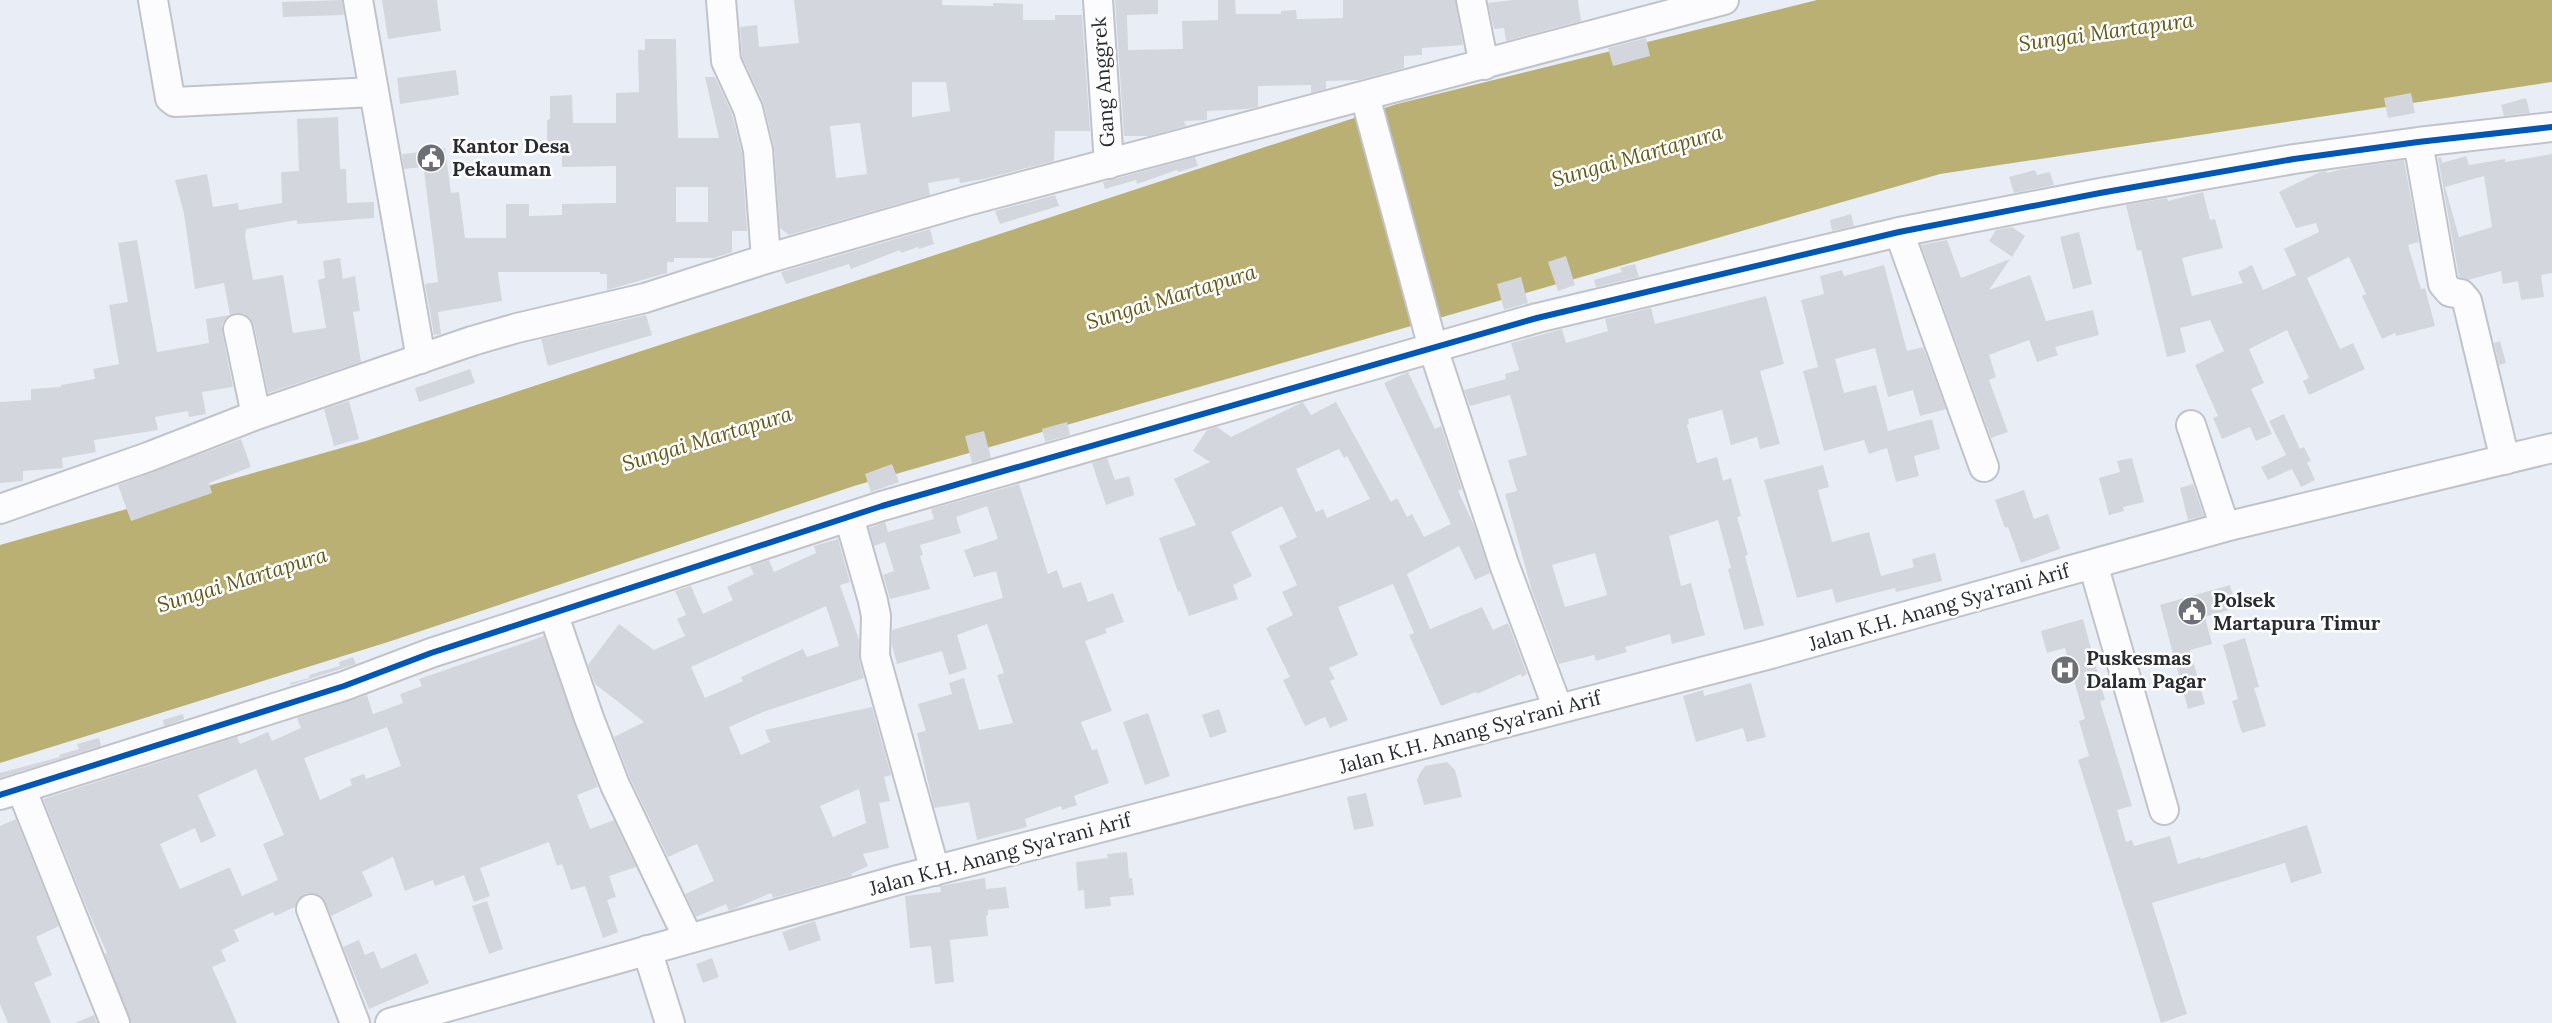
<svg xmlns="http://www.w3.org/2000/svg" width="2552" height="1023" viewBox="0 0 2552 1023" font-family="Lora,serif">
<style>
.water{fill:#bab074}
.building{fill:#d3d7dd;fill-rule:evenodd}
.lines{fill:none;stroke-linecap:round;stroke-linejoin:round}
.minor-casing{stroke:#c0c4ca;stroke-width:32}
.minor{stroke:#fcfcfe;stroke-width:28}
.cycleway-casing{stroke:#fff;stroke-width:10}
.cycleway{stroke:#0057b8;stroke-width:6}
.labels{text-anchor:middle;stroke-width:5;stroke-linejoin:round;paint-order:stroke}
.street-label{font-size:20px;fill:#282b31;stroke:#fff}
.poi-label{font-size:20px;font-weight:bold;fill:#282b31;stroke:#fff;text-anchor:start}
.water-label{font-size:21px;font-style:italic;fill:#645817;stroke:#fff}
</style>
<rect width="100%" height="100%" fill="#e9eef6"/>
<!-- water -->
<path class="water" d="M1817,0H2552V82L1940,174L854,486L388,642L0,763V545L366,441L1397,104Z"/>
<!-- building -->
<path class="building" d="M342,0L344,15L283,17L282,2Z
M382,0H437L441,31L388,39Z
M794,0H942V5L993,6V3L1023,4V20H1055V15H1082L1090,131H1055L1054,161L984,179L960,183L959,178L928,183L930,195L789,235L780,228L774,146L763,102L742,57L740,27L757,25L759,47L799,43ZM912,82H946L950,111L912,117ZM860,123L867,174L836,178L830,126Z
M1115,0H1158V14L1127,15L1128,50L1183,49L1182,21L1218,20V0H1235L1236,14H1281V11L1296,10L1297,19L1343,18V0H1455L1463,45L1422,48V55L1404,56V68L1359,80L1326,81V89L1311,93V85L1258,86V107L1247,109L1207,111V120L1184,121L1186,126L1149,136H1124Z
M1513,0H1578L1581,21L1506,41L1504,28L1494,29L1488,3Z
M1646,38L1650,56L1613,66L1608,48Z
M645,39H676L678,138H719L705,77H715L732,114L742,153L747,231H732V252L714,258H674V262H667V273L607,290V274H600V272H498L502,301L438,312L441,334L434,335L425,284L438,282L424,171L423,167L404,169L402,154L421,152V147L436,145L437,149L445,148L451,193L459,192L465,238H506V204H529V216L562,215V204L616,203V166L562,167V153L547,154V120L550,119V96L572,95L573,123H616V93L639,92L638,50H645ZM676,187H708V222H676Z
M456,70L459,95L400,104L397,78Z
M2411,93L2415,113L2388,118L2384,98Z
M2526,98L2530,113L2504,116L2501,105Z
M338,117L340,169H346L347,203L374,202V218L297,224V220L246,229L245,236L253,280L283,275L293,333L326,328L318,280L325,278L323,261L340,258L343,279L355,276L360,311L353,312L361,362L268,393L254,325L250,318L244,314L234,313L227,317L222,324V332L233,387L202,392L206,414L189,417L188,411L155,417L158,430L94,440L96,452L62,458L63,468L23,471V481L0,483V402L31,400V389L61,387V385L95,379L93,369L119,364L109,305L128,302L118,243L137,240L157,352L209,343L206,319L230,315L224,283L195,289L184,214L175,180L207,174L213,207L238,203L239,210L282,203L281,172L299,171L297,119Z
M2552,154V273L2541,275L2544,297L2521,300L2518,281L2503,284L2501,271L2468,280L2459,277L2438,158L2441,157L2442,163L2466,156L2469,165L2505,159V162ZM2484,176L2492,227L2459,237L2445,187Z
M1195,157L1198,166L1178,172L1177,170L1137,184L1136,180L1105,189L1103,182Z
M2404,160L2419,242L2408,245L2421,289L2425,288L2435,326L2396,336L2395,333L2382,339L2362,296L2366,294L2349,257L2307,278L2340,349L2353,343L2365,369L2309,395L2303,381L2309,378L2287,330L2249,349L2264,383L2251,389L2272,434L2256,441L2250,427L2222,439L2213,418L2218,416L2195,365L2224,351L2210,320L2180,328L2186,352L2167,357L2141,250L2137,251L2126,205L2167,198L2168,201L2203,192L2210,220L2215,219L2223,248L2182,258L2192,296L2243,283L2238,272L2252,265L2263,290L2296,275L2284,249L2319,232L2316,223L2296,228L2279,192L2320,172L2326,171L2327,173L2342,169Z
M2035,170L2037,175L2050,172L2054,185L2014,193L2009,177Z
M1055,195L1059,206L1000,224L995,211Z
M1851,214L1854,226L1832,231L1830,220Z
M2012,227L2025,236L2012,257L1989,241L1996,230Z
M930,229L934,244L919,249L918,247L901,253L900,250L851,269L849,264L786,284L781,272Z
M2079,232L2092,284L2073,289L2060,237Z
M1947,240L1961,278L2010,259L1989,290L2030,275L2046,321L2093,310L2099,335L2055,347L2058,355L2037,362L2029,340L1989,355L1996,377L1989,380L2008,432L1991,438L1921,245Z
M1566,256L1575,285L1558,291L1548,262Z
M1635,264L1639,277L1596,287L1594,280L1622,272L1620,268Z
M1884,265L1907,351L1923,347L1946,409L1920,416L1913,390L1888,397L1875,348L1835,359L1844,393L1876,385L1888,431L1932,419L1940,449L1914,456L1919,476L1896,482L1887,448L1869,454L1864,440L1824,451L1803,371L1818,367L1801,300L1824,294L1820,276L1842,270L1844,276Z
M1521,277L1528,303L1504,310L1497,284Z
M1766,296L1784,364L1760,371L1780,444L1760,449L1757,437L1731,445L1722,410L1688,419L1689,424L1687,425L1697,463L1717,457L1723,481L1731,478L1741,516L1737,517L1748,555L1745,556L1764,625L1744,630L1728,569L1731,568L1718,520L1669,536L1681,586L1691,583L1705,635L1672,644L1670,634L1625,647L1627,652L1596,661L1594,655L1559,664L1532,591L1505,494L1517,491L1508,460L1527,455L1510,395L1470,406L1464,390L1506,379L1505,374L1519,370L1511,343L1562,329L1566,343L1608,331L1605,319L1651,308L1655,324ZM1595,553L1607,595L1565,607L1552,565Z
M646,315L652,335L548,366L541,339Z
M2500,341L2506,363L2499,365L2494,343Z
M470,369L475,383L419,402L415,388Z
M1408,372L1435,429L1441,426L1462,489L1458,491L1474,525L1490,573L1475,580L1459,546L1407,574L1430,629L1482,607L1493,630L1508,623L1527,674L1522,677L1521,674L1477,694L1476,692L1441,706L1409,635L1414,633L1393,584L1338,607L1358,655L1329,668L1335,679L1330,681L1348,720L1330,728L1325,717L1305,726L1283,680L1290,677L1266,628L1293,615L1282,592L1297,585L1279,546L1297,537L1282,506L1231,532L1252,576L1233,585L1238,599L1189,616L1180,591L1178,592L1159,538L1196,525L1174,479L1210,462L1193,451L1207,430L1217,427L1231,437L1303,402L1311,415L1336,402L1391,502L1397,498L1407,517L1412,514L1424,537L1451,524L1384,383ZM1339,449L1344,458L1347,456L1370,499L1327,518L1323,509L1316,512L1296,469Z
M349,401L359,439L334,446L324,409Z
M2284,414L2300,449L2304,447L2311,461L2307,462L2315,480L2301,487L2292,469L2268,480L2261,467L2286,455L2269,421Z
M1067,422L1070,435L1045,442L1042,429Z
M984,431L991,458L972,463L965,436Z
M241,439L251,467L209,483L212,493L131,521L118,485Z
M1107,458L1115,480L1129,476L1134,493V495L1106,505L1092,463Z
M2132,458L2144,502L2123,507L2124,511L2109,515L2099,478L2120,472L2117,461Z
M892,464L899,482L871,492L865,474Z
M1823,465L1829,487L1818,490L1832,542L1869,532L1881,576L1914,567L1912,559L1935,553L1942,581L1896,592L1895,588L1836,603L1832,589L1797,598L1764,480Z
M1019,484L1048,574L1057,570L1063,588L1081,582L1088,602L1113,593L1124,622L1105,629L1107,633L1085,641L1112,711L1081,722L1092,750L1097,749L1109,783L1074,796L1077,805L1062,810L1061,806L1025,819L1027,827L977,840L969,802L934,808L917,733L926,731L918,704L952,694L949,683L964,678L979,730L1013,723L997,675L1004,673L987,624L957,635L967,669L949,675L942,651L897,664L892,645V630L1003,598L996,571L974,577L964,550L998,539L987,506L956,517L961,533L920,545L923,555L920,556L930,589L890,599L883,575L894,571L885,542L874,546L869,528L885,522L888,532L934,519L931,509Z
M2193,484L2204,516L2188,520L2180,488Z
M2024,490L2034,519L2048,514L2060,549L2021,563L2008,527L2005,528L1995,500Z
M838,539L850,582L840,585L859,640V660L864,678L763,712L729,727L741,755L770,742L765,730L872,707L891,775L884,777L890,801L879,803L889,848L863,854L868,866L851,874L852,876L773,898L771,893L729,911L726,904L696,917L685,894L714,881L697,844L668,857L630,778L614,737L644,722L595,684L588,665L619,624L654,650L685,636L677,619L686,615L675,591L691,586L703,614L733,600L727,587L754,574L750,566L769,560L774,572L816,553L814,546ZM826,606L839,646L807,657L803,649L741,677L743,681L705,698L691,667ZM859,789L866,823L833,837L820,806Z
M2230,585L2236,608L2205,617L2212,644L2190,650L2205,704L2188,709L2160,605Z
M2083,619L2105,700L2100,701L2132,806L2117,810L2126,842L2132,840L2134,846L2170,836L2178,864L2200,857L2201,859L2307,825L2322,873L2291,883L2285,863L2152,903L2187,1014L2161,1023L2078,760L2089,756L2079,721L2085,719L2065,648L2047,653L2041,631Z
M544,636L598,787L577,795L590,829L614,820L636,867L609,876L616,897L607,900L618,932L603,938L585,886L571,890L562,864L557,866L549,842L480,868L490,896L474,902L464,875L435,886L433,880L405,891L393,857L362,872L373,896L331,916L322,897L314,893H306L298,899L295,907L275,916L273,912L234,930L239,941L221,950L226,961L212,967L237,1023H131L105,954L107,953L89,913L43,799L237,737L240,744L268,732L272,741L301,728L297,718L367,695L373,714L403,703L400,694L422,686L419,679ZM387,727L401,766L366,779L364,774L350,779L352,785L320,800L304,758ZM256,769L284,835L263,844L278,880L242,896L230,868H228L180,889L160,844L195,828L201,843L216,836L198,795Z
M2245,638L2259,687L2254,688L2266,726L2242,733L2232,701L2238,699L2223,645Z
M353,657L356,664L291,685L290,683L309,678V675L340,666L339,662Z
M1751,683L1766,737L1747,742L1743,728L1696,742L1683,696L1703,690L1704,696Z
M1219,709L1227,732L1210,738L1202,715Z
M1148,713L1170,776L1145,785L1123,722Z
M183,714L184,719L164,726L163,720Z
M99,738L101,746L0,778V773L60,757L59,755L79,749L77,744Z
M1447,762L1455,770L1462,797L1424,805L1417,780L1420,773L1425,766Z
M1366,793L1374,826L1354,830L1347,797Z
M16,819L59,926L36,937L52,975L34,983L51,1023H8L0,1004V826Z
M1127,852L1129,878H1132L1134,895L1110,897L1111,906L1085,909L1084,890L1078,891L1076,862L1108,858L1107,854Z
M985,878L986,889L1006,887L1009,908L988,910V915L986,916L988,936L950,940L954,982L935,984L931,946L910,948L905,896L941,892L940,886Z
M487,901L503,949L489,954L472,906Z
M815,921L821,940L789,951L782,932Z
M359,940L365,955L374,951L381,969L416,953L429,983L369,1009L343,947Z
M712,958L719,977L703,983L696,964Z
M94,1015L97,1023H75Z"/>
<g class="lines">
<!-- minor casing -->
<g class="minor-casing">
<path id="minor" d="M153,0L170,98L175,102L373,92
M358,0L421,359
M721,0L726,61L748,109L758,150L766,259
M1098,0L1109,164
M1471,0L1484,65
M1365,96L1433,348L1504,564L1558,709
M2418,142L2443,284L2450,292L2461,294L2467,301L2505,460
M1899,232L1984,467
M238,329L256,415
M2191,425L2225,527
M0,509L148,457L256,415L472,341L517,328L645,298L766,259L967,201L1724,0
M849,517L873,601L876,616L875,656L935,871
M2093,564L2164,810
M553,613L589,718L615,785L688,938
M21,788L115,1023
M0,795L344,686L431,653L882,506L1537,318L1899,232L2100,193L2294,159L2418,142L2552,127
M311,909L355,1023
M647,950L670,1023
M390,1023L898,880L1767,655L2225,527L2552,448"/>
</g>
<!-- minor -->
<use href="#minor" class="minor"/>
<!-- cycleway casing -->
<g class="cycleway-casing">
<path id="cycleway" d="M0,795L344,686L431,653L882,506L1537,318L1899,232L2100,193L2294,159L2418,142L2552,127"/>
</g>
<!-- cycleway -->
<use href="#cycleway" class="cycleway"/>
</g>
<!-- icons -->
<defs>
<g id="civic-disc" transform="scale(1.5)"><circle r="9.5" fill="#6c6f76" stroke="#fff"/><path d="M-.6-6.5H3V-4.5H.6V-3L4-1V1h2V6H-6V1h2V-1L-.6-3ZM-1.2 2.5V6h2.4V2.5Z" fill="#fff"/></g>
<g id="hospital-disc" transform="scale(1.5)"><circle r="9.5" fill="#6c6f76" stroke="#fff"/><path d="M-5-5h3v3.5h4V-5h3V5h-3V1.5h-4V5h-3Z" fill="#fff"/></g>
</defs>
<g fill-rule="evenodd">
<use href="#civic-disc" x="431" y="158"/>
<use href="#civic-disc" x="2192" y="611"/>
<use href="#hospital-disc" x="2065" y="670"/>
</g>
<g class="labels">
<!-- street labels -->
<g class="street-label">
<text transform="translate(1103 82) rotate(-94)" y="7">Gang Anggrek</text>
<text transform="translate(1939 607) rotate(-16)" y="7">Jalan K.H. Anang Sya'rani Arif</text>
<text transform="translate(1470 732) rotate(-15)" y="7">Jalan K.H. Anang Sya'rani Arif</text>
<text transform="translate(1000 854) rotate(-15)" y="7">Jalan K.H. Anang Sya'rani Arif</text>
</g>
<!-- poi labels -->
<g class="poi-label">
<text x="452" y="153">Kantor Desa<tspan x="452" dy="23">Pekauman</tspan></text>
<text x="2213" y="607">Polsek<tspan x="2213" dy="23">Martapura Timur</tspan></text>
<text x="2086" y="665">Puskesmas<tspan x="2086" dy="23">Dalam Pagar</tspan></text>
</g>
<!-- water labels -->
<g class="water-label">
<text transform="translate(2106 32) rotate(-8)" y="7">Sungai Martapura</text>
<text transform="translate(1637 156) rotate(-16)" y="7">Sungai Martapura</text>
<text transform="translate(1171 297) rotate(-17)" y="7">Sungai Martapura</text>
<text transform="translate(707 439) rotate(-17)" y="7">Sungai Martapura</text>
<text transform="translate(242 580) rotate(-17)" y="7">Sungai Martapura</text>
</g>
</g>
</svg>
